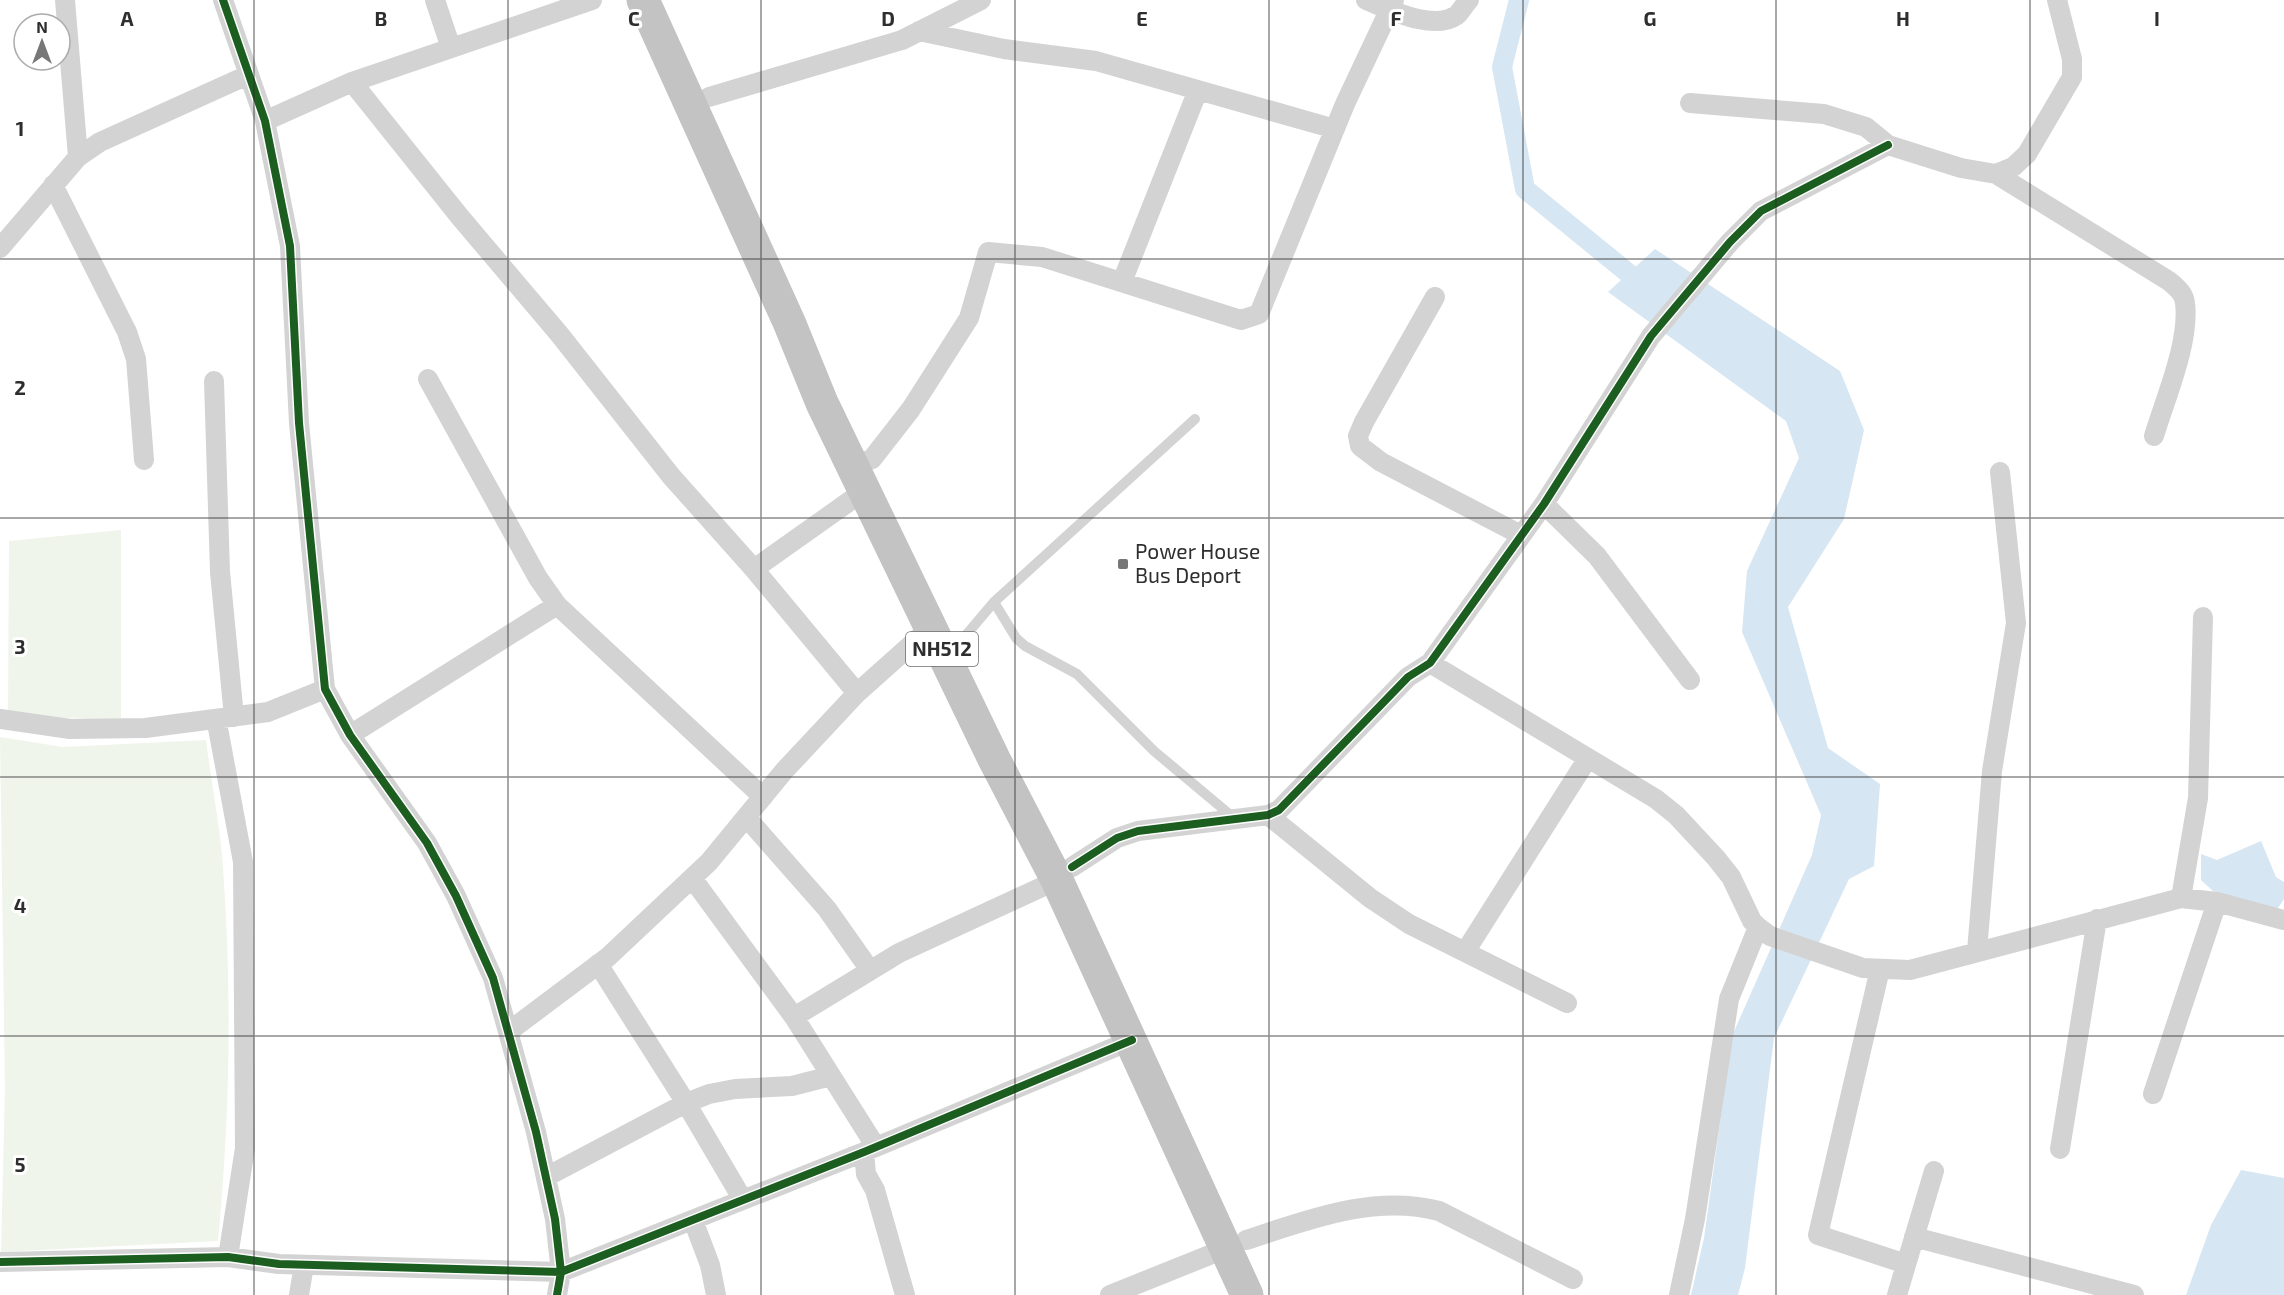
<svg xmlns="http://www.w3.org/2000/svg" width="2284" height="1295" viewBox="0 0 2284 1295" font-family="'Exo 2',sans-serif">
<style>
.green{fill:#f0f5eb}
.water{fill:#d6e6f2}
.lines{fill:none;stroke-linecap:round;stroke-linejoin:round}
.canal{stroke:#d6e6f2;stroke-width:20}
.service{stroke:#d3d3d3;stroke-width:10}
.minor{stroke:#d3d3d3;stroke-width:20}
.trunk{stroke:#c3c3c3;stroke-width:33}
.cycleway-casing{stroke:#fff;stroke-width:11}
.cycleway{stroke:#1b5e20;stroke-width:8}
.grid{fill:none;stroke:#2e2e2e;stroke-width:1.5;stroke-opacity:0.55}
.poi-dot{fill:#777;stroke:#fff;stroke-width:2}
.labels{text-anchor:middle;stroke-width:6;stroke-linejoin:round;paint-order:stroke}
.shield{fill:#fff;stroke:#6d6d6d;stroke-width:1.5}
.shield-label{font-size:20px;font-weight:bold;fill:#2e2e2e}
.poi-label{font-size:21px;fill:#2e2e2e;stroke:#fff;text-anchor:start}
.grid-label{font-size:20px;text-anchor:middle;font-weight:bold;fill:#2e2e2e;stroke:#fff;stroke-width:6;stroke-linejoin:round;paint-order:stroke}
</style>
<rect width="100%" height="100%" fill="#fff"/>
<!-- green -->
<path class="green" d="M121,530V720L8,716L9,541Z
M0,737L63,747L206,740C211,782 220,824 223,867C232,991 230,1117 218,1241L1,1252L5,1089Z"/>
<!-- water -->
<path class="water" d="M1655,249L1840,371L1864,430L1844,519L1788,607L1828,748L1880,784L1874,866L1849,879L1774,1038L1745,1268L1738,1295H1691L1704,1238L1732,1036L1812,855L1821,815L1742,632L1747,571L1799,458L1786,421L1608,292Z
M2261,841L2276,877L2284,882V899L2276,911L2213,891L2201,880V854L2217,860Z
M2241,1170L2284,1178V1295H2186L2211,1225Z"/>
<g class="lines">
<!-- canal -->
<path class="canal" d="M1519,0L1502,67L1525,189L1633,277L1649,287"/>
<!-- service -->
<path class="service" d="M994,602L1016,638L1025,646L1077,674L1154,751L1234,818
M961,641L994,602L1195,419"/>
<!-- minor -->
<path class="minor" d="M65,0L78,157
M223,0L265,121L290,246L299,423L325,689L350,735L427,843L456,896L493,978L536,1132L555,1219L561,1272L557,1295
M435,0L451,48
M1366,0C1389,9 1433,32 1457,15C1461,11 1465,4 1469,0
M919,31L1004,49L1096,61L1335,129
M352,82L460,217L560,335L671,476L754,569L857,693
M709,97L902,40L981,0
M1690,103L1824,114L1866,127L1888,145L1961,168L1996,174L2013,167L2027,154L2072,77V59L2057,0
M265,121L352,82L592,0
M1996,174L2169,281C2176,287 2184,293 2185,303C2190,342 2165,399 2154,436
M53,185L127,332L136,359L144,460
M0,248L78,157L100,142L248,75
M1122,282L1198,90
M1435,297L1364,422L1358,436L1360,446L1381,462L1521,535
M428,379L538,578L557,605L763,797
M214,381L220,572L234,717
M852,466L872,459L911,409L969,318L988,252L1042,257L1241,320L1259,314L1345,104L1394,0
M1544,504L1597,556L1690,680
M754,569L864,491
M1430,663L1656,799L1676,815L1716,858L1731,877L1752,921L1758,927L1770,936L1863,968L1910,970L2181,898L2217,902L2284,920
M0,719L70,729L145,728L268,712L325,689
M213,719L217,723L243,862L245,1148L228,1257
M350,735L557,605
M1268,815L1370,898L1409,924L1567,1003
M746,817L827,909L865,963L868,972
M1072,867L1117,838L1138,831L1268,815L1279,810L1408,677L1430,663L1544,504L1651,336L1730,242L1761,211L1888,145
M692,878L794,1017L876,1147
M2181,898L2198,798L2203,617
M1977,951L1992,771L2016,623L2000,472
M1465,952L1588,758
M598,964L686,1103L743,1200
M1880,969L1818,1235L1906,1264
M794,1017L899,953L1057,880
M508,1032L608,957L709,862L784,771L857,693L931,627
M2153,1094L2217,902
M2060,1149L2097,919
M864,1152L866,1174L875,1190L905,1295
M546,1177L686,1103L709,1094L735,1089L792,1086L831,1076
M693,1220L710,1265L716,1295
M1914,1237L2134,1295
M1246,1240C1308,1220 1373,1194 1439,1211L1573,1279
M0,1262L228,1257L279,1264L561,1272L864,1152L1132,1040
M299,1295L304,1265
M1110,1295L1227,1248
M1679,1295L1695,1219L1729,999L1758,927
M1897,1295L1934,1171"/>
<!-- trunk -->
<path class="trunk" d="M643,0L789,322L822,403L994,759L1057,880L1247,1295"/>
<!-- cycleway casing -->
<g class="cycleway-casing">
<path id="cycleway" d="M223,0L265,121L290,246L299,423L325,689L350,735L427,843L456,896L493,978L536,1132L555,1219L561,1272L557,1295
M1072,867L1117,838L1138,831L1268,815L1279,810L1408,677L1430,663L1544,504L1651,336L1730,242L1761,211L1888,145
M0,1262L228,1257L279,1264L561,1272L864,1152L1132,1040"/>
</g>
<!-- cycleway -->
<use href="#cycleway" class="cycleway"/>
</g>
<!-- grid -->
<path class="grid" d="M254,0V1295M508,0V1295M761,0V1295M1015,0V1295M1269,0V1295M1523,0V1295M1776,0V1295M2030,0V1295M0,259H2284M0,518H2284M0,777H2284M0,1036H2284"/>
<!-- markers -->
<rect class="poi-dot" x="1117" y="558" width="12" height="12" rx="3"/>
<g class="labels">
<!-- shield labels -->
<rect class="shield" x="906" y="632" width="72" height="34" rx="4.5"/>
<g class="shield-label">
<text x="942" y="656">NH512</text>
</g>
<!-- poi labels -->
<g class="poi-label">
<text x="1135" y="559">Power House<tspan x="1135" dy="24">Bus Deport</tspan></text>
</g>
</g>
<g class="grid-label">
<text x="127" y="26">A</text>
<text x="381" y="26">B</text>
<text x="634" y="26">C</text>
<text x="888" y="26">D</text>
<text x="1142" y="26">E</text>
<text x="1396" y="26">F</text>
<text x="1650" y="26">G</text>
<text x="1903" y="26">H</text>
<text x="2157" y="26">I</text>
<text x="20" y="136">1</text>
<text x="20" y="395">2</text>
<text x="20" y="654">3</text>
<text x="20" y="913">4</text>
<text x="20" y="1172">5</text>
</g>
<!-- north arrow -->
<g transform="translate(42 42)"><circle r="28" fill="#ffffff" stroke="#ababab" stroke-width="1.5"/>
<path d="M0-4.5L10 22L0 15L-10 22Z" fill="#777777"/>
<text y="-9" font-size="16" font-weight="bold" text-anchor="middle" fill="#2e2e2e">N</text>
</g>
</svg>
